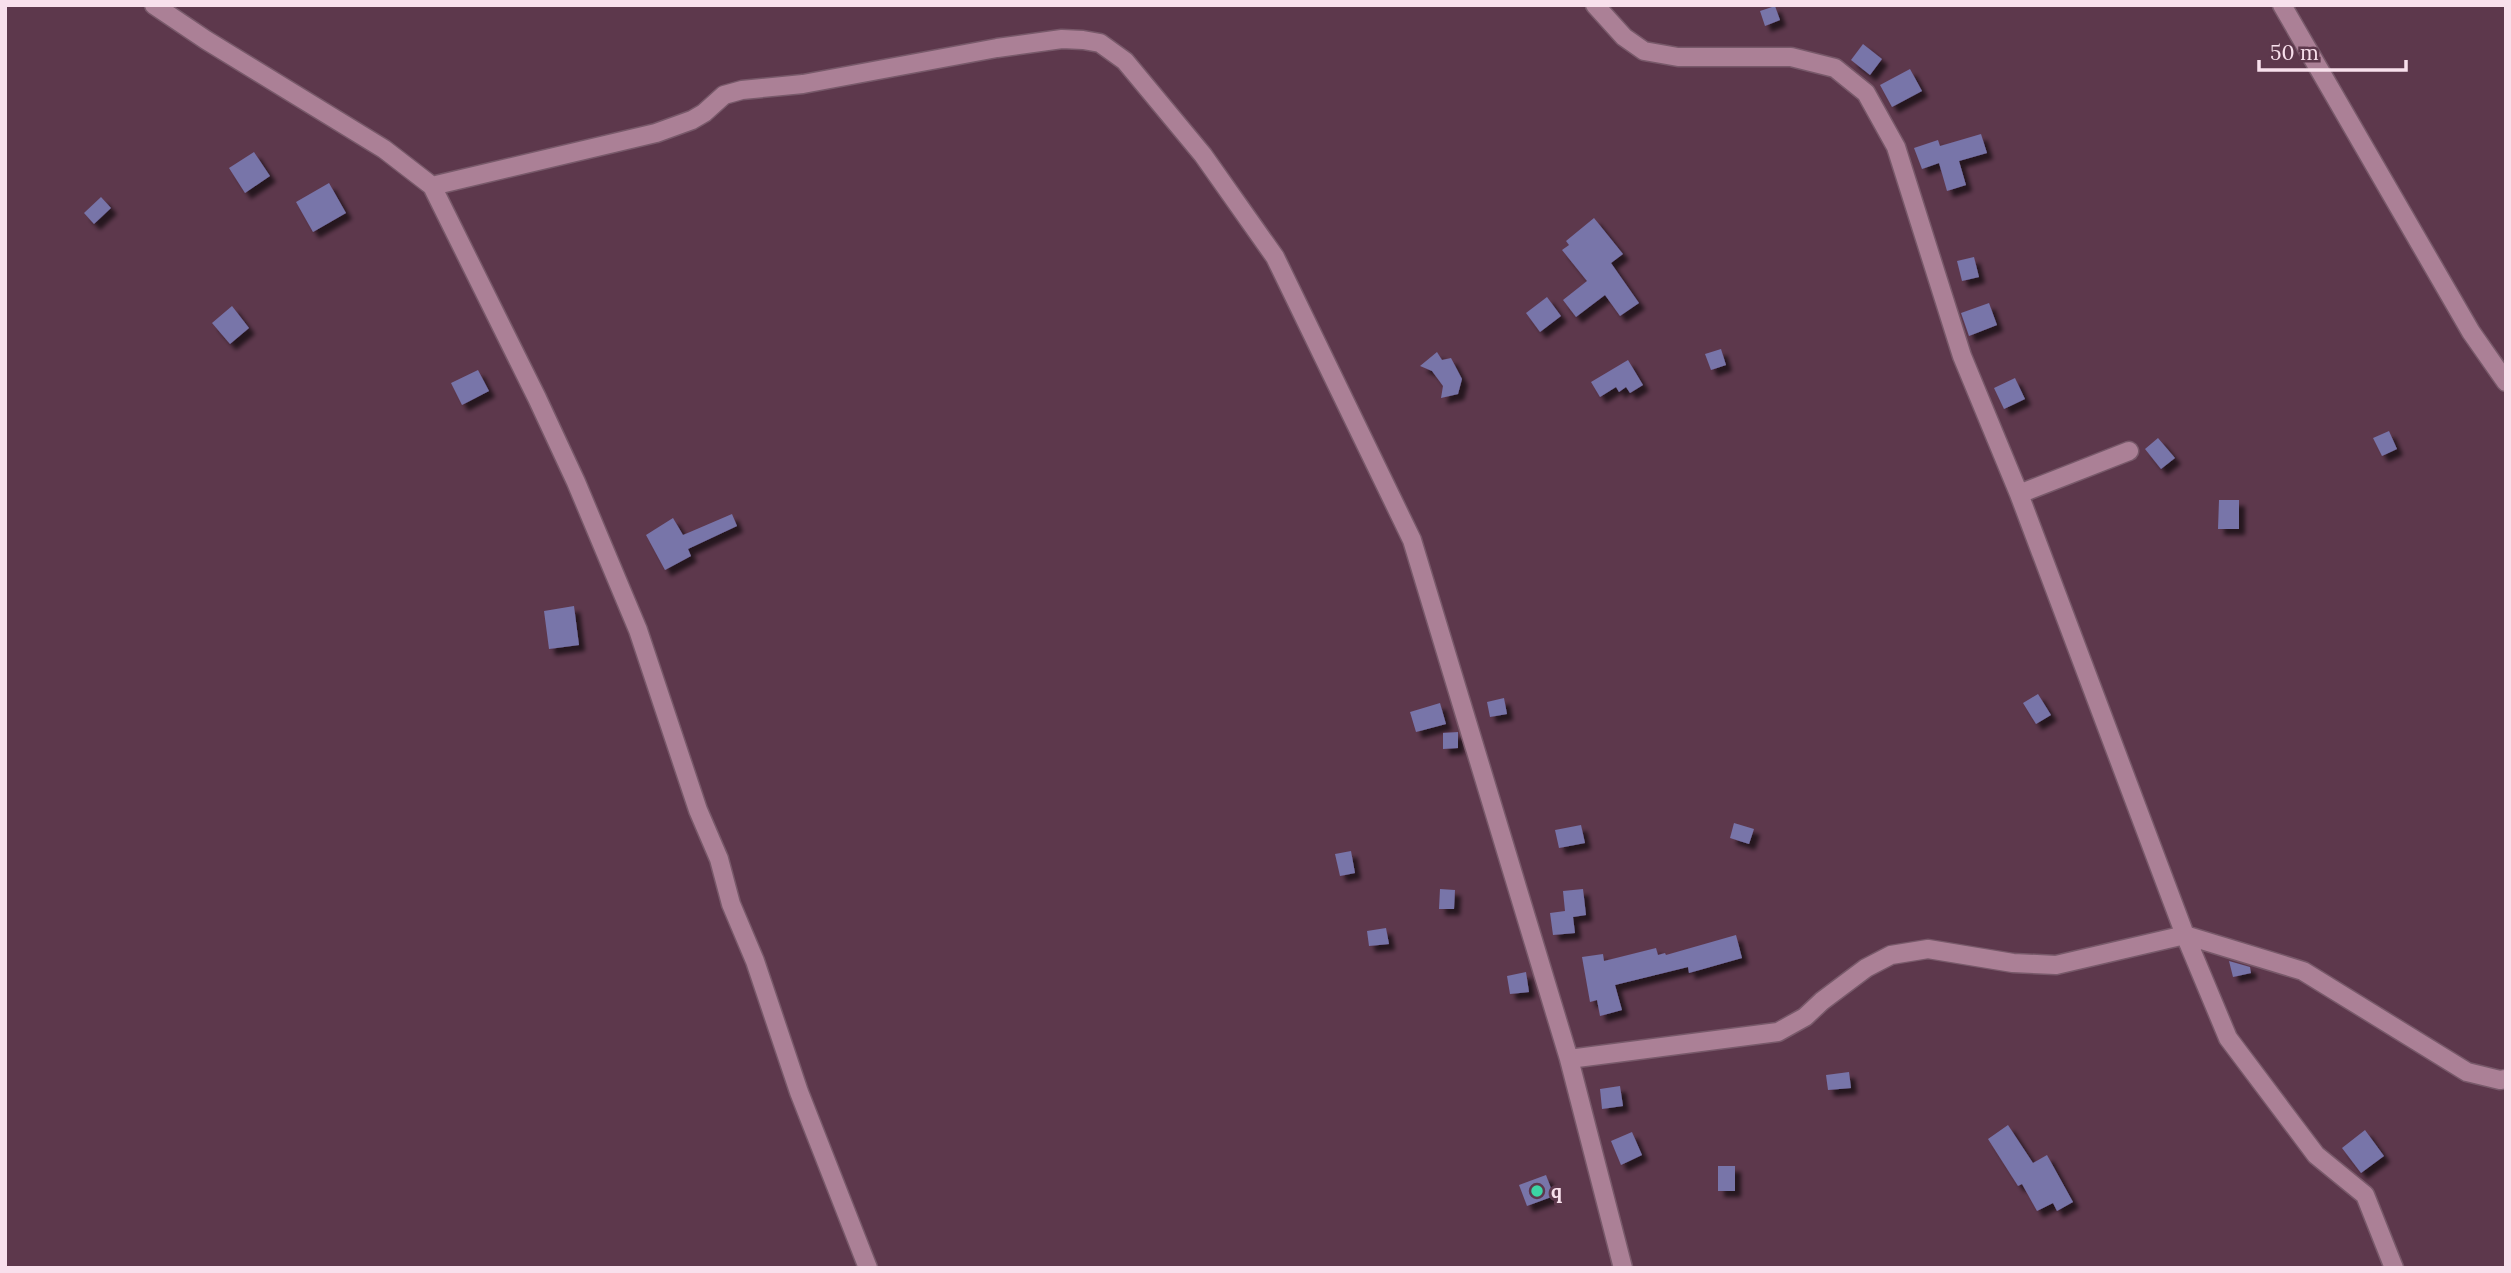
<svg xmlns="http://www.w3.org/2000/svg" width="2511" height="1273" viewBox="0 0 2511 1273" font-family="Lora,serif">
<style>
.building{fill:#7874a9;filter:url(#shadow)}
.lines{fill:none;stroke-linecap:round;stroke-linejoin:round}
.street-casing{stroke:#78596a;stroke-width:21}
.street{stroke:#ab8096;stroke-width:18}
.poi-dot{fill:#3cd4a4;stroke:#5d384c;stroke-width:2.5}
.labels{text-anchor:middle;stroke-width:6;stroke-linejoin:round;paint-order:stroke}
.poi-label{font-size:19px;font-weight:bold;fill:#f8e0ec;stroke:#5d384c;text-anchor:start}
</style>
<defs>
<filter id="shadow"><feDropShadow dx="6" dy="6" stdDeviation="2" flood-color="#0009"/></filter>
</defs>
<rect width="100%" height="100%" fill="#5d384c"/>
<!-- building -->
<path class="building" d="M1775,6L1780,20L1765,26L1760,11Z
M1863,44L1882,59L1870,75L1851,60Z
M1910,69L1922,91L1892,107L1880,85Z
M1981,134L1987,153L1959,161L1966,185L1947,191L1939,163L1922,169L1914,148L1938,140L1940,146Z
M254,152L270,176L245,193L229,168Z
M329,183L346,213L313,232L296,202Z
M101,197L111,208L94,224L84,213Z
M1594,218L1623,254L1611,263L1639,303L1620,316L1605,295L1576,317L1563,300L1587,281L1562,250L1569,245L1566,241Z
M1974,257L1979,277L1962,281L1957,261Z
M1547,297L1561,316L1540,332L1526,313Z
M1989,303L1997,325L1969,336L1961,313Z
M232,306L249,328L230,344L212,323Z
M1721,349L1726,365L1711,370L1705,354Z
M1437,352L1442,360L1451,358L1462,379L1458,394L1441,398L1443,386L1432,371L1420,366Z
M1628,360L1643,385L1630,393L1626,387L1619,392L1616,387L1600,397L1591,382Z
M478,370L489,391L462,405L451,383Z
M2015,378L2025,399L2004,409L1994,388Z
M2389,431L2397,449L2382,456L2373,438Z
M2158,438L2175,458L2161,469L2145,449Z
M2219,500H2239V529H2218Z
M732,514L737,526L688,549L691,556L665,570L646,535L673,518L683,535Z
M574,606L579,645L549,649L544,611Z
M2038,694L2051,715L2036,724L2023,703Z
M1504,698L1507,714L1490,717L1487,702Z
M1440,703L1446,724L1416,732L1410,712Z
M1458,732V748L1443,749V733Z
M1734,823L1754,829L1749,844L1730,838Z
M1581,825L1585,843L1559,848L1555,830Z
M1351,851L1355,873L1340,876L1335,854Z
M1440,889L1455,890L1454,909H1439Z
M1583,889L1586,915L1573,917L1575,933L1553,935L1550,913L1565,911L1563,891Z
M1386,928L1389,944L1369,946L1367,931Z
M1736,935L1742,958L1689,973L1688,967L1615,985L1622,1010L1600,1016L1597,1000L1590,1002L1582,957L1603,954L1604,961L1656,948L1658,955L1665,953L1666,955Z
M2229,961L2250,967L2251,973L2233,977Z
M1526,972L1529,992L1510,994L1507,976Z
M1849,1072L1851,1088L1828,1090L1826,1075Z
M1620,1086L1623,1106L1602,1109L1600,1089Z
M2008,1125L2033,1163L2047,1155L2073,1202L2057,1211L2053,1203L2037,1211L2022,1184L2018,1186L1988,1139Z
M2365,1130L2384,1156L2361,1173L2342,1148Z
M1632,1132L1642,1155L1621,1165L1611,1141Z
M1718,1166H1735V1191H1718Z
M1546,1175L1554,1196L1527,1206L1519,1185Z"/>
<g class="lines">
<!-- street casing -->
<g class="street-casing">
<path id="street" d="M154,5L206,40L384,149L432,186L537,398L576,482L638,630L698,810L719,859L731,904L755,961L799,1092L868,1268
M1595,5L1624,37L1644,51L1678,57H1791L1835,68L1866,93L1896,147L1962,356L2019,494L2185,935L2228,1038L2316,1155L2365,1195L2394,1268
M2282,5L2471,332L2506,382
M432,186L656,133L692,120L704,113L724,95L742,90L803,84L997,48L1062,39L1083,40L1100,43L1125,61L1203,155L1275,257L1412,540L1569,1059L1623,1268
M2019,494L2129,451
M1569,1059L1778,1032L1805,1017L1822,1001L1866,968L1891,955L1928,949L2013,963L2056,965L2185,935L2303,971L2467,1072L2500,1080L2506,1079"/>
</g>
<!-- street -->
<use href="#street" class="street"/>
</g>
<!-- markers -->
<circle class="poi-dot" cx="1537" cy="1191" r="7"/>
<g class="labels">
<!-- poi labels -->
<g class="poi-label">
<text x="1551" y="1198">q</text>
</g>
</g>
<!-- border -->
<rect width="2511" height="1273" fill="none" stroke="#f8e0ec" stroke-width="14"/>
<!-- scale -->
<path d="M2259 60v10h147v-10" fill="none" stroke="#f8e0ec" stroke-width="3.5"/>
<text x="2270" y="60" font-size="21" fill="#f8e0ec" stroke="#5d384c" stroke-width="5" paint-order="stroke">50 m</text>
</svg>
